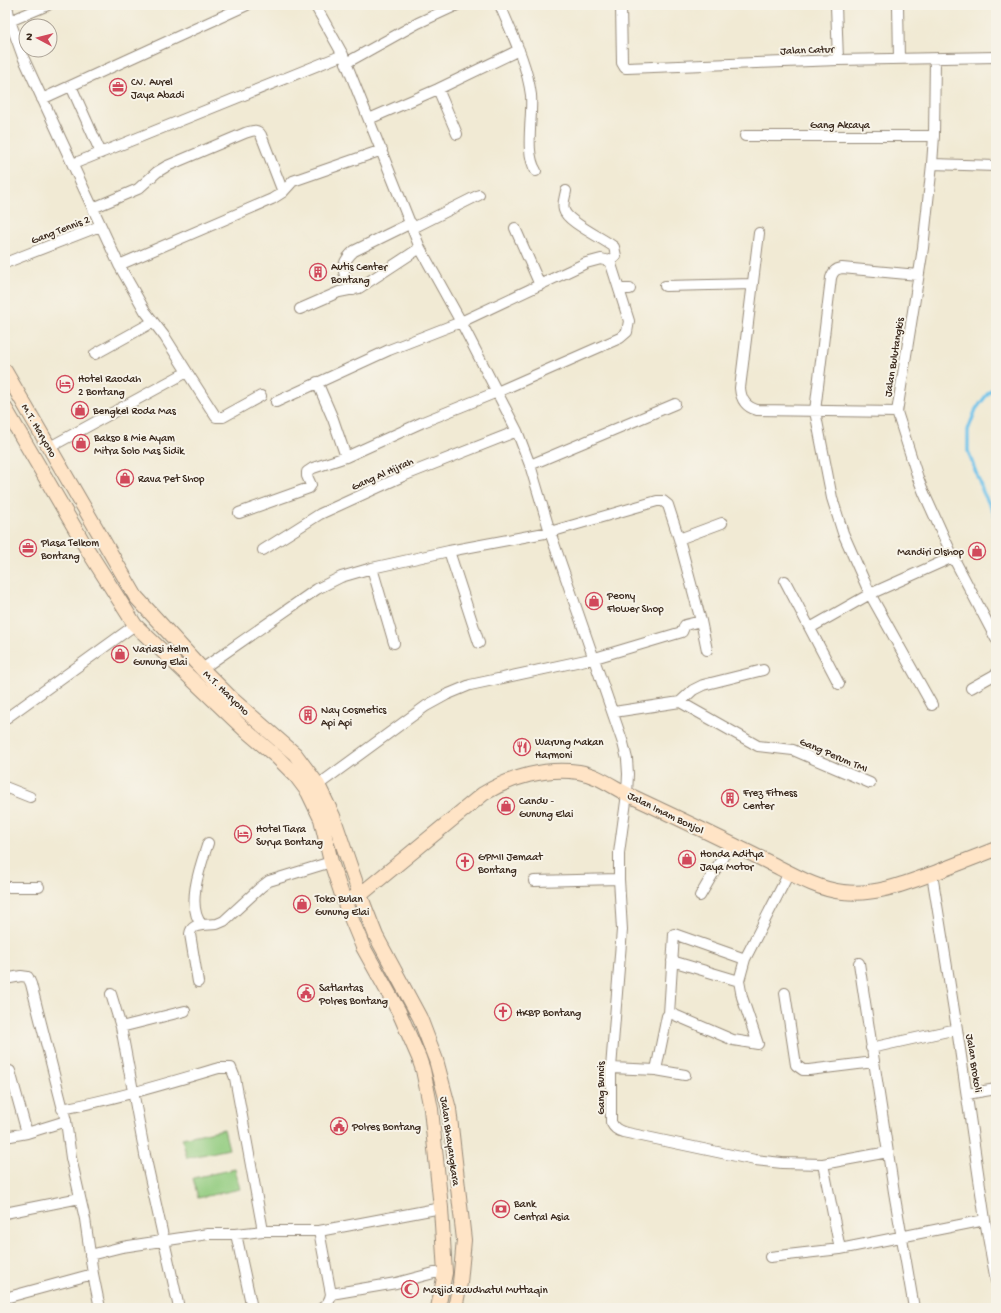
<svg xmlns="http://www.w3.org/2000/svg" width="1001" height="1313" viewBox="0 0 1001 1313" font-family="'Gochi Hand',sans-serif">
<style>
.green{fill:#93cc80;stroke:#677b4f}
.lines{fill:none;stroke-linecap:round;stroke-linejoin:round}
.stream{stroke:#6dc2ea;stroke-width:3.5}
.street-casing{stroke:#968a79;stroke-width:12}
.secondary-casing{stroke:#968a79;stroke-width:16}
.street{stroke:#fff;stroke-width:10}
.secondary{stroke:#ffe4c6;stroke-width:14}
.labels{text-anchor:middle;stroke-width:4;stroke-linejoin:round;paint-order:stroke}
.street-label{font-size:11px;fill:#3b2a1e;stroke:#f7f3e8}
.poi-label{font-size:11px;fill:#3b2a1e;stroke:#f7f3e8;text-anchor:start}
</style>
<rect width="100%" height="100%" fill="#f7f3e8"/>
<filter id="ink" filterUnits="userSpaceOnUse"><feTurbulence type="fractalNoise" baseFrequency=".025" numOctaves="2"/><feDisplacementMap in="SourceGraphic" scale="8" xChannelSelector="R" yChannelSelector="G"/><feConvolveMatrix kernelMatrix="1 2 1 2 8 2 1 2 1" color-interpolation-filters="sRGB"/></filter>
<filter id="wash" filterUnits="userSpaceOnUse"><feTurbulence type="fractalNoise" baseFrequency=".012" numOctaves="4" result="noise"/><feDisplacementMap in="SourceGraphic" scale="16" xChannelSelector="R" yChannelSelector="G"/><feGaussianBlur stdDeviation="0.9" result="paint"/><feColorMatrix in="noise" values="0 0 0 0 0 0 0 0 0 0 0 0 0 0 0 0 0 1.4 0 .05"/><feComposite in="paint" operator="in"/></filter>
<g filter="url(#wash)">
<rect width="100%" height="100%" fill="#f1ead4"/>
<!-- green -->
<path class="green" d="M224,1129L229,1149L187,1158L182,1138Z
M235,1169L240,1189L198,1198L193,1178Z"/>
<g class="lines">
<!-- stream -->
<path class="stream" d="M996,386L989,392L976,409L968,430V451L983,492L996,517"/>
</g>
</g>
<g filter="url(#ink)">
<g class="lines">
<!-- street casing -->
<g class="street-casing">
<path id="street" d="M7,5L10,21L23,57L119,265L145,311L165,337L187,372L50,447
M315,5L343,55L420,248L461,322L517,431L530,465L550,532L623,743L627,759L628,774L627,794L619,853V879L622,930L611,1068V1122C614,1128 617,1130 623,1132L755,1160L782,1163L823,1164L888,1152
M500,5C512,34 527,64 531,95C533,118 524,152 536,171
M621,5L622,63L625,68H627L838,60L996,57
M836,5L838,60
M898,5L899,59
M10,21L48,5
M935,59L934,136L932,164L923,248L897,412L918,478L924,493L953,557L996,639
M346,63L418,23L457,5
M71,86L101,153
M438,89L457,134
M42,99L247,5
M369,119L438,89L519,50
M745,136H934
M73,164L343,55
M932,164L996,166
M566,191C565,197 562,204 564,210C567,222 603,238 614,247L616,256L610,261
M93,208L138,189L157,172L167,166L245,133C252,131 257,128 261,135L283,192
M413,228L479,195
M515,228L540,285
M759,233L740,388C741,400 746,407 757,410L897,412
M5,263L100,226
M119,265L272,199L283,192L293,181L382,150
M918,275L842,268C836,269 833,271 831,278L815,411L832,498L843,533L870,594L932,705
M665,286L753,284
M619,289H630
M353,290C343,275 338,265 354,251L411,223
M300,309L339,292L359,288L420,248
M95,354L153,322
M187,372L216,417H223L261,396
M317,382L333,419L346,457
M276,402L389,350L461,322L586,263L601,259L610,261
M530,465L675,404
M239,513L309,488L311,485L307,476V472L313,468L346,457L423,422L497,392L620,338L627,332L629,321L610,261
M679,539L722,523
M263,550L320,514L403,476L517,431
M449,551L479,643
M372,568L394,643
M785,581L839,684
M810,628L870,594L953,557
M202,669L317,589L341,577L372,568L449,551L550,532L657,501H663L668,505L679,539L701,621L707,650
M971,688L996,674
M680,702L758,746L793,750L870,783
M614,712L680,702L693,690L703,685L763,670
M5,719L135,625
M318,785L426,706L446,695L470,685L595,658L682,632L685,625L701,621
M5,787L30,797
M208,843C201,864 185,906 202,925L217,924L224,921L261,887L269,881L331,862
M932,874L957,1029L985,1220L996,1281
M534,881L619,879
M5,887H39
M700,896L731,843
M672,961L739,981
M859,963L894,1192L914,1308
M5,979L21,976L28,977L31,984L66,1121L71,1158L85,1219L93,1274L100,1308
M198,982L190,934C191,927 195,926 202,925
M785,993L796,1065L803,1070H809L874,1062
M111,994L121,1027L145,1155L179,1308
M669,1014L674,934L745,959
M121,1027L185,1011
M871,1048L957,1029
M611,1068L656,1070L685,1075
M656,1070L667,1016L670,1013L733,1040L758,1044L742,997L739,981L745,959L789,873
M10,1071L27,1133
M967,1094L996,1089
M62,1109C116,1099 167,1083 219,1068H231L235,1078L263,1231
M5,1137L27,1133L66,1121
M823,1164L840,1249
M5,1213L80,1198
M319,1231L331,1294
M236,1234L252,1308
M90,1255L122,1247L208,1234H236L263,1231H319L441,1208
M770,1257L840,1249L985,1220
M5,1298L93,1274
M322,1308C327,1305 330,1300 331,1294L396,1283L434,1273H445"/>
</g>
<!-- secondary casing -->
<g class="secondary-casing">
<path id="secondary" d="M5,371L136,597L202,669L232,699L295,754L318,785L333,816L360,895L376,936L420,1018L436,1060L449,1109L464,1240L460,1283L455,1308
M5,408L87,549L135,625L244,729L278,758L296,776L308,792L321,819L331,862L344,901L363,947L399,1012L419,1058L423,1070L431,1109L441,1208L445,1273L438,1308
M352,898L360,895L483,794C511,777 546,767 579,772C598,775 614,788 631,796C678,818 724,840 770,863C792,874 819,890 843,892C875,896 907,883 937,872C957,864 976,857 996,849"/>
</g>
<!-- street -->
<use href="#street" class="street"/>
<!-- secondary -->
<use href="#secondary" class="secondary"/>
</g>
</g>
<!-- icons -->
<defs>
<g id="office-ring" transform="scale(0.9)"><circle r="9.5" fill="#f7f3e8" stroke="#d1495b" stroke-width="1.5"/><path d="M-6-3h4V-5.5h4V-3h4V5H-6ZM-1-4.5V-3h2v-1.5ZM-6 0V1H6V0Z" fill="#d1495b"/></g>
<g id="building-ring" transform="scale(0.9)"><circle r="9.5" fill="#f7f3e8" stroke="#d1495b" stroke-width="1.5"/><path d="M-4-6H4V6H1V3H-1V6H-4ZM-2.5-4.3h1.7v1.8h-1.7ZM.8-4.3h1.7v1.8H.8ZM-2.5-1h1.7V.8h-1.7ZM.8-1h1.7V.8H.8Z" fill="#d1495b"/></g>
<g id="hotel-ring" transform="scale(0.9)"><circle r="9.5" fill="#f7f3e8" stroke="#d1495b" stroke-width="1.5"/><path d="M-6-4.5h1.5V1H6V5H4.5V3h-9V5H-6ZM-4 0a1.8 1.8 0 1 1 3.6 0ZM.5 0V-2.5h3Q6-2.5 6 0Z" fill="#d1495b"/></g>
<g id="shop-ring" transform="scale(0.9)"><circle r="9.5" fill="#f7f3e8" stroke="#d1495b" stroke-width="1.5"/><path d="M-5-2.5h2.3a2.7 3.5 0 0 1 5.4 0H5L5.5 6h-11ZM-1.5-2.5h3a1.5 2.3 0 0 0-3 0Z" fill="#d1495b"/></g>
<g id="restaurant-ring" transform="scale(0.9)"><circle r="9.5" fill="#f7f3e8" stroke="#d1495b" stroke-width="1.5"/><path d="M-5-6h1v4h1v-4h1v4h1v-4h1v5L-1.5 .5V6h-2V.5L-5-1ZM5-6V6H3V1.5H1.5Q1.5-4 5-6Z" fill="#d1495b"/></g>
<g id="church-ring" transform="scale(0.9)"><circle r="9.5" fill="#f7f3e8" stroke="#d1495b" stroke-width="1.5"/><path d="M-1.2-6h2.4v3.5h3.3v2.4h-3.3V6h-2.4V-.1h-3.3v-2.4h3.3Z" fill="#d1495b"/></g>
<g id="civic-ring" transform="scale(0.9)"><circle r="9.5" fill="#f7f3e8" stroke="#d1495b" stroke-width="1.5"/><path d="M-.6-6.5H3V-4.5H.6V-3L4-1V1h2V6H-6V1h2V-1L-.6-3ZM-1.2 2.5V6h2.4V2.5Z" fill="#d1495b"/></g>
<g id="bank-ring" transform="scale(0.9)"><circle r="9.5" fill="#f7f3e8" stroke="#d1495b" stroke-width="1.5"/><path d="M-6-4H6V4H-6ZM0-2.3a2.3 2.3 0 1 0 0 4.6a2.3 2.3 0 1 0 0-4.6Z" fill="#d1495b"/></g>
<g id="mosque-ring" transform="scale(0.9)"><circle r="9.5" fill="#f7f3e8" stroke="#d1495b" stroke-width="1.5"/><path d="M3.5-4.9A6 6 0 1 0 3.5 4.9A5 5 0 1 1 3.5-4.9Z" fill="#d1495b"/></g>
</defs>
<g fill-rule="evenodd">
<use href="#office-ring" x="118" y="87"/>
<use href="#building-ring" x="318" y="272"/>
<use href="#hotel-ring" x="65" y="384"/>
<use href="#shop-ring" x="80" y="410"/>
<use href="#shop-ring" x="81" y="443"/>
<use href="#shop-ring" x="125" y="478"/>
<use href="#office-ring" x="28" y="548"/>
<use href="#shop-ring" x="977" y="551"/>
<use href="#shop-ring" x="594" y="601"/>
<use href="#shop-ring" x="120" y="654"/>
<use href="#building-ring" x="308" y="715"/>
<use href="#restaurant-ring" x="522" y="747"/>
<use href="#building-ring" x="730" y="798"/>
<use href="#shop-ring" x="506" y="806"/>
<use href="#hotel-ring" x="243" y="834"/>
<use href="#shop-ring" x="687" y="859"/>
<use href="#church-ring" x="465" y="862"/>
<use href="#shop-ring" x="302" y="904"/>
<use href="#civic-ring" x="306" y="993"/>
<use href="#church-ring" x="503" y="1012"/>
<use href="#civic-ring" x="339" y="1126"/>
<use href="#bank-ring" x="501" y="1209"/>
<use href="#mosque-ring" x="410" y="1289"/>
</g>
<g class="labels">
<!-- street labels -->
<g class="street-label">
<text transform="translate(807 49) rotate(-2)" y="4">Jalan Catur</text>
<text x="840" y="128">Gang Akcaya</text>
<text transform="translate(60 229) rotate(-21)" y="4">Gang Tennis 2</text>
<text transform="translate(893 357) rotate(-81)" y="4">Jalan Bulutangkis</text>
<text transform="translate(40 430) rotate(60)" y="4">M.T. Haryono</text>
<text transform="translate(382 473) rotate(-24)" y="4">Gang Al Hijrah</text>
<text transform="translate(227 692) rotate(44)" y="4">M.T. Haryono</text>
<text transform="translate(834 754) rotate(23)" y="4">Gang Perum TMI</text>
<text transform="translate(666 812) rotate(26)" y="4">Jalan Imam Bonjol</text>
<text transform="translate(975 1063) rotate(81)" y="4">Jalan Brokoli</text>
<text transform="translate(600 1088) rotate(-90)" y="4">Gang Buncis</text>
<text transform="translate(451 1141) rotate(82)" y="4">Jalan Bhayangkara</text>
</g>
<!-- poi labels -->
<g class="poi-label">
<text x="131" y="85">CV. Aurel<tspan x="131" dy="13">Jaya Abadi</tspan></text>
<text x="331" y="270">Autis Center<tspan x="331" dy="13">Bontang</tspan></text>
<text x="78" y="382">Hotel Raodah<tspan x="78" dy="13">2 Bontang</tspan></text>
<text x="93" y="414">Bengkel Roda Mas</text>
<text x="94" y="441">Bakso &amp; Mie Ayam<tspan x="94" dy="13">Mitra Solo Mas Sidik</tspan></text>
<text x="138" y="482">Rava Pet Shop</text>
<text x="41" y="546">Plasa Telkom<tspan x="41" dy="13">Bontang</tspan></text>
<text x="964" y="555" text-anchor="end">Mandiri Olshop</text>
<text x="607" y="599">Peony<tspan x="607" dy="13">Flower Shop</tspan></text>
<text x="133" y="652">Variasi Helm<tspan x="133" dy="13">Gunung Elai</tspan></text>
<text x="321" y="713">Nay Cosmetics<tspan x="321" dy="13">Api Api</tspan></text>
<text x="535" y="745">Warung Makan<tspan x="535" dy="13">Harmoni</tspan></text>
<text x="743" y="796">Frez Fitness<tspan x="743" dy="13">Center</tspan></text>
<text x="519" y="804">Candu -<tspan x="519" dy="13">Gunung Elai</tspan></text>
<text x="256" y="832">Hotel Tiara<tspan x="256" dy="13">Surya Bontang</tspan></text>
<text x="700" y="857">Honda Aditya<tspan x="700" dy="13">Jaya Motor</tspan></text>
<text x="478" y="860">GPMII Jemaat<tspan x="478" dy="13">Bontang</tspan></text>
<text x="315" y="902">Toko Bulan<tspan x="315" dy="13">Gunung Elai</tspan></text>
<text x="319" y="991">Satlantas<tspan x="319" dy="13">Polres Bontang</tspan></text>
<text x="516" y="1016">HKBP Bontang</text>
<text x="352" y="1130">Polres Bontang</text>
<text x="514" y="1207">Bank<tspan x="514" dy="13">Central Asia</tspan></text>
<text x="423" y="1293">Masjid Raudhatul Muttaqin</text>
</g>
</g>
<!-- margin -->
<rect width="1001" height="1313" fill="none" stroke="#f7f3e8" stroke-width="20"/>
<!-- north arrow -->
<g transform="translate(38 38) rotate(277)"><circle r="19" fill="#f7f3e8" stroke="#aca397"/>
<path d="M0-3L7 15L0 10L-7 15Z" fill="#d1495b"/>
<text y="-6" font-size="11" font-weight="bold" text-anchor="middle" fill="#3b2a1e">N</text>
</g>
</svg>
